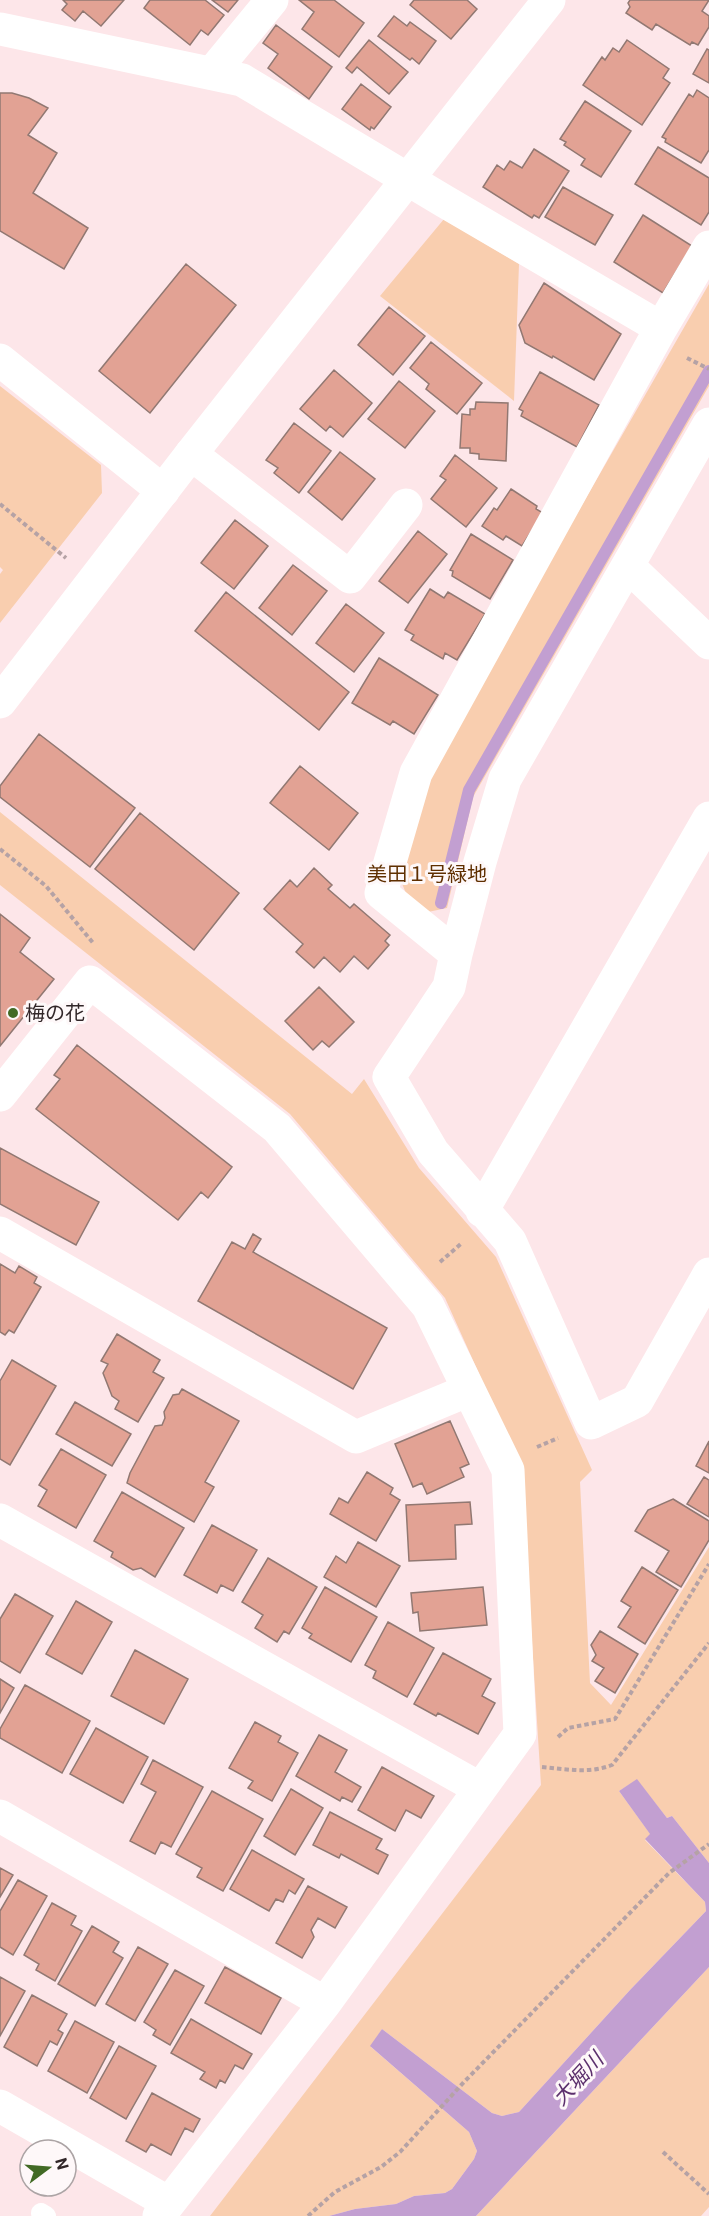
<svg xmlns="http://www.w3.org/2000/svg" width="709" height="2216" viewBox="0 0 709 2216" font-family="Roboto,'Noto Sans JP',sans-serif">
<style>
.green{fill:#f9ceaf}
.water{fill:#c29fd1}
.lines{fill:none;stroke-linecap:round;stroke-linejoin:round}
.stream{stroke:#c29fd1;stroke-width:12}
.building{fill:#e2a294;stroke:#917872;stroke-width:1.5}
.path{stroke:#b5a2a5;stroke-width:4;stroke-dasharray:4.5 3;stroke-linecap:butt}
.service{stroke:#fff;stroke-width:20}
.minor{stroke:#fff;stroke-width:33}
.tertiary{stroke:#fff;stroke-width:33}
.poi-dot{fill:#426a25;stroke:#fef8f9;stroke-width:2}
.labels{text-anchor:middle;stroke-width:6;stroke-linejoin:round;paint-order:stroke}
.park-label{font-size:20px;fill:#5f2f00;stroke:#fef8f9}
.poi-label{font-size:20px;fill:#312628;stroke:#fef8f9;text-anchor:start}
.water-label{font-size:21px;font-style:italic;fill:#5c306d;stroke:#fef8f9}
</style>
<rect width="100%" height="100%" fill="#fde6e9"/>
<!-- green -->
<path class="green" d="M444,219L519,264L514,401L380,296Z
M709,284V386L473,797L447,908L428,912L407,896L399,876L425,778Z
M0,386L101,465L102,493L0,623V574L3,570L0,567Z
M0,812L352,1094L364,1079L419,1168L496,1257L592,1470L580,1482L590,1683L611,1705L709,1547V1863L672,1816L667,1818L637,1780L619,1791L651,1835L645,1840L705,1902L706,1911L630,1990L519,2112L502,2116L492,2113L382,2029L371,2047L469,2132L477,2151L474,2159L452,2189L445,2193L414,2196L396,2204L355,2209L329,2216H210L541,1785L521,1467L445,1298L290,1114L0,885Z
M709,1967V2207L701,2216H476Z"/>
<!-- water -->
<path class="water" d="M637,1779L667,1818L672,1816L709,1863V1967L476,2216H329L355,2209L396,2204L414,2196L445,2193L452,2189L474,2159L477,2151L469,2132L370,2046L382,2029L492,2113L502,2116L519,2112L630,1990L706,1911L705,1902L645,1839L650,1834L619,1791Z"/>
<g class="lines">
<!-- stream -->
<path class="stream" d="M441,903L469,790L709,371"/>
</g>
<!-- building -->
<path class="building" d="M63,0H124L101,26L83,11L75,21L62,10L67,4Z
M150,0H205L224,15L208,35L201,30L190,45L144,8Z
M212,0H238L228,12Z
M299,0H334L364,23L339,57L302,29L314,12Z
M414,0H467L477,9L451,39L410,5Z
M630,0H709L702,11L709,16V27L698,45L692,42L690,45L656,24L652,30L626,13L630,7L628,3Z
M394,16L407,26L410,22L436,41L419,64L412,58L410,60L378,36Z
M276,25L332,67L309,99L268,68L278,54L263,43Z
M369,40L408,72L389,94L357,67L352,73L346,68Z
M627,40L669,69L663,78L670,83L642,125L583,85L602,57L605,60L613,48L619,52Z
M707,49L709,50V83L693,74Z
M361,84L391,107L374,129L371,127L370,130L342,109Z
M697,90L709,98V150L701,163L665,142L666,139L662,137L689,94L693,97Z
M0,93H12L29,98L48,108L28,135L57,153L33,193L88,228L64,269L0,231Z
M585,101L631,131L601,177L581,165L585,159L564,145L566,142L560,139Z
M658,147L709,178V212L701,225L635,184Z
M534,149L569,171L539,218L534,215L532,218L483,187L497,165L504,170L510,161L522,168Z
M563,187L613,215L595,245L545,217Z
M643,215L692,246L663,293L614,262Z
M186,264L236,305L150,413L99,371Z
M544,283L621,334L594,380L553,356L552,358L525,343L519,325Z
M389,307L425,336L393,375L358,345Z
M431,342L482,383L457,414L426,389L429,384L410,368Z
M334,370L372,403L343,437L330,426L326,431L300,409Z
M540,372L599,405L577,447L521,416L523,411L519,409Z
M399,381L435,411L405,448L368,419Z
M476,402L508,403L506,461L479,459V454L470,453V448H460L462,414L470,415V409H475Z
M294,423L331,451L299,493L274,473L278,468L266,460Z
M340,452L375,479L342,520L308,492Z
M455,455L497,488L466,527L431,499L446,480L440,476Z
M511,489L537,506L536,509L543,513L522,546L506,536L503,540L482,526L494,508L497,510Z
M235,520L268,546L234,589L201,563Z
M418,531L447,554L408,603L379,581Z
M471,534L513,560L490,599L452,576L453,571L450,570Z
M293,565L327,591L292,635L259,608Z
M430,589L444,598L448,592L485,614L457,660L445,653L443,659L411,640L414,635L405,630Z
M226,592L349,692L319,730L195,631Z
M346,604L384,633L354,672L316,643Z
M379,658L438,695L414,734L393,721L390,725L352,703Z
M39,734L135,808L90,867L0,797V786Z
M300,766L358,813L329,850L270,803Z
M140,813L239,893L194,950L95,869Z
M314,868L332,885L328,889L350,908L354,904L390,935L385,941L389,945L368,969L354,956L340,972L324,957L314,968L296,952L303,944L264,909L290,880L297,887Z
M0,914L30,938L20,952L54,979L0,1046Z
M319,987L354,1022L329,1047L322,1041L313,1050L285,1021Z
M77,1045L232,1167L208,1198L201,1192L178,1220L36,1109L60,1079L54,1075Z
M0,1148L99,1202L76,1245L0,1204Z
M253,1234L261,1239L253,1252L387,1328L353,1389L198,1301L232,1242L245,1249Z
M0,1264L15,1273L19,1266L37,1277L34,1283L41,1287L14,1333L9,1330L5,1335L0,1332Z
M117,1334L160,1360L153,1372L164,1378L138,1422L115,1409L119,1401L112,1396L103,1373L108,1364L101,1361Z
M12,1360L56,1386L10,1465L0,1459V1381Z
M182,1389L239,1421L205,1482L214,1487L194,1522L127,1483L130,1473L155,1426L162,1425L165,1418L164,1412L173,1395L179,1394Z
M75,1402L131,1434L112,1466L56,1434Z
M450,1421L469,1464L460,1468L464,1477L427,1494L422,1483L413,1487L395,1444Z
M709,1441V1473L696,1466Z
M61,1449L106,1475L76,1528L38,1506L47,1490L39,1485Z
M367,1472L393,1488L390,1494L400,1500L376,1541L330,1514L339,1498L348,1503Z
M704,1477L709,1480V1517L687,1504Z
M122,1492L184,1528L155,1577L141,1568L133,1570L111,1557L113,1552L94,1541Z
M673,1499L709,1521V1540L681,1587L656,1572L669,1551L635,1531L648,1510Z
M470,1502L472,1524L455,1525L456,1559L409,1561L406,1505Z
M212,1525L257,1550L233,1591L221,1585L217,1593L184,1575Z
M358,1542L400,1566L376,1607L324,1577L336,1556L346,1563Z
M268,1558L317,1587L289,1634L284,1631L277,1642L255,1628L263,1615L242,1602Z
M642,1567L678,1590L645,1644L618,1627L631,1607L621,1601Z
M325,1587L377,1617L351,1662L309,1638L312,1634L302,1628Z
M483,1587L487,1625L420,1631L418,1612L413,1613L411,1593Z
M15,1594L53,1616L20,1673L0,1661V1619Z
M76,1601L112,1622L82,1674L46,1654Z
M388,1622L434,1648L407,1697L373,1678L376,1671L365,1665Z
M600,1631L638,1654L615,1693L595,1681L604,1668L592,1661L596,1655L591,1645Z
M135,1650L188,1679L164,1724L111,1696Z
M443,1653L491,1679L482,1696L495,1703L478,1734L438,1713L436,1716L414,1704Z
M0,1679L14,1688L0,1713Z
M25,1685L90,1721L62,1773L0,1738V1729Z
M255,1722L281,1736L278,1742L298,1753L272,1801L248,1788L253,1781L229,1768Z
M96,1728L148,1757L123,1803L70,1774Z
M319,1735L347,1750L335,1772L361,1787L352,1802L342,1797L340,1801L296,1776Z
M153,1760L203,1787L171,1847L161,1842L155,1854L130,1841L156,1792L141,1784Z
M382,1767L434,1796L421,1818L406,1810L395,1831L358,1810Z
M291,1789L323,1808L295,1855L264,1836Z
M212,1791L263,1819L223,1891L197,1877L202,1868L176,1854Z
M330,1812L382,1839L376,1849L388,1855L378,1874L341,1854L339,1858L313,1845Z
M252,1850L304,1879L295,1894L289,1890L283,1902L276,1899L269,1911L230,1889Z
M0,1868L13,1875L0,1897Z
M18,1880L47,1896L13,1955L0,1947V1911Z
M308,1886L347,1907L335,1928L318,1918L311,1930L314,1937L302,1958L276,1943Z
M52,1903L76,1916L71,1925L82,1931L55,1981L36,1970L39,1964L24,1955Z
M92,1926L119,1942L113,1952L123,1958L95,2006L58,1984Z
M138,1947L168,1964L135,2021L106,2004Z
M225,1967L281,1998L261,2034L205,2003Z
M175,1970L204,1986L170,2045L153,2035L156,2030L144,2022Z
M0,1977L25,1991L0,2036Z
M32,1995L67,2014L58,2030L63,2033L57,2045L50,2041L37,2066L4,2047Z
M191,2019L252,2054L243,2069L235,2065L225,2083L220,2080L216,2088L200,2079L205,2072L171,2053Z
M75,2021L114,2042L87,2093L48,2071Z
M119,2046L156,2066L126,2119L90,2098Z
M152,2093L200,2119L193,2132L185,2128L171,2155L151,2144L146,2152L126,2141Z"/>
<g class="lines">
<!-- path -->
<path class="path" d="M687,358L709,369
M0,504L66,558
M0,849L46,886L94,944
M440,1262L462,1243
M537,1447L558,1438
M558,1737L568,1728L615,1719L709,1564
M542,1767C566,1769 589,1774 612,1765L709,1643
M663,2152L709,2194
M308,2216L335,2192L381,2167L400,2152L464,2082L669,1873L709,1844"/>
<!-- service -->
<path class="service" d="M41,2213L46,2216"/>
<!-- minor -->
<path class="minor" d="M0,29L242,80L444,201L661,328
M212,73L272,0
M0,360L163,491
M709,424L505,779L480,862L456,954L449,987L389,1077L433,1152L510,1241L591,1423L637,1401L709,1274
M191,454L350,577L406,505
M628,566L709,643
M456,954L381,893L416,773L661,328L709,247
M0,1095L90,982L277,1128L428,1306L508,1470L520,1734L325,2003L159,2216
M482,1211L709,818
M0,1233L356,1437L469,1390
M0,1520L479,1788
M0,1816L325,2003
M0,2106L169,2203"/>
<!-- tertiary -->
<path class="tertiary" d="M0,702L191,454L549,0"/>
</g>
<!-- markers -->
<circle class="poi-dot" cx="13" cy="1013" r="6"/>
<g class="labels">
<!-- park labels -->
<g class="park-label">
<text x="427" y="881">美田１号緑地</text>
</g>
<!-- poi labels -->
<g class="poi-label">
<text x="25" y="1020">梅の花</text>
</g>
<!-- water labels -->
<g class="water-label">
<text transform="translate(578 2079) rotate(-47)" y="7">大堀川</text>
</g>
</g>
<!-- north arrow -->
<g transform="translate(48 2168) rotate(74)"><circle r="28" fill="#fef8f9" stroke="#aca4a5" stroke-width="1.5"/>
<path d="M0-4.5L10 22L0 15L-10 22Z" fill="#426a25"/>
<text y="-9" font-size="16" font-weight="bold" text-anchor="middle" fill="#312628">N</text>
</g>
</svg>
